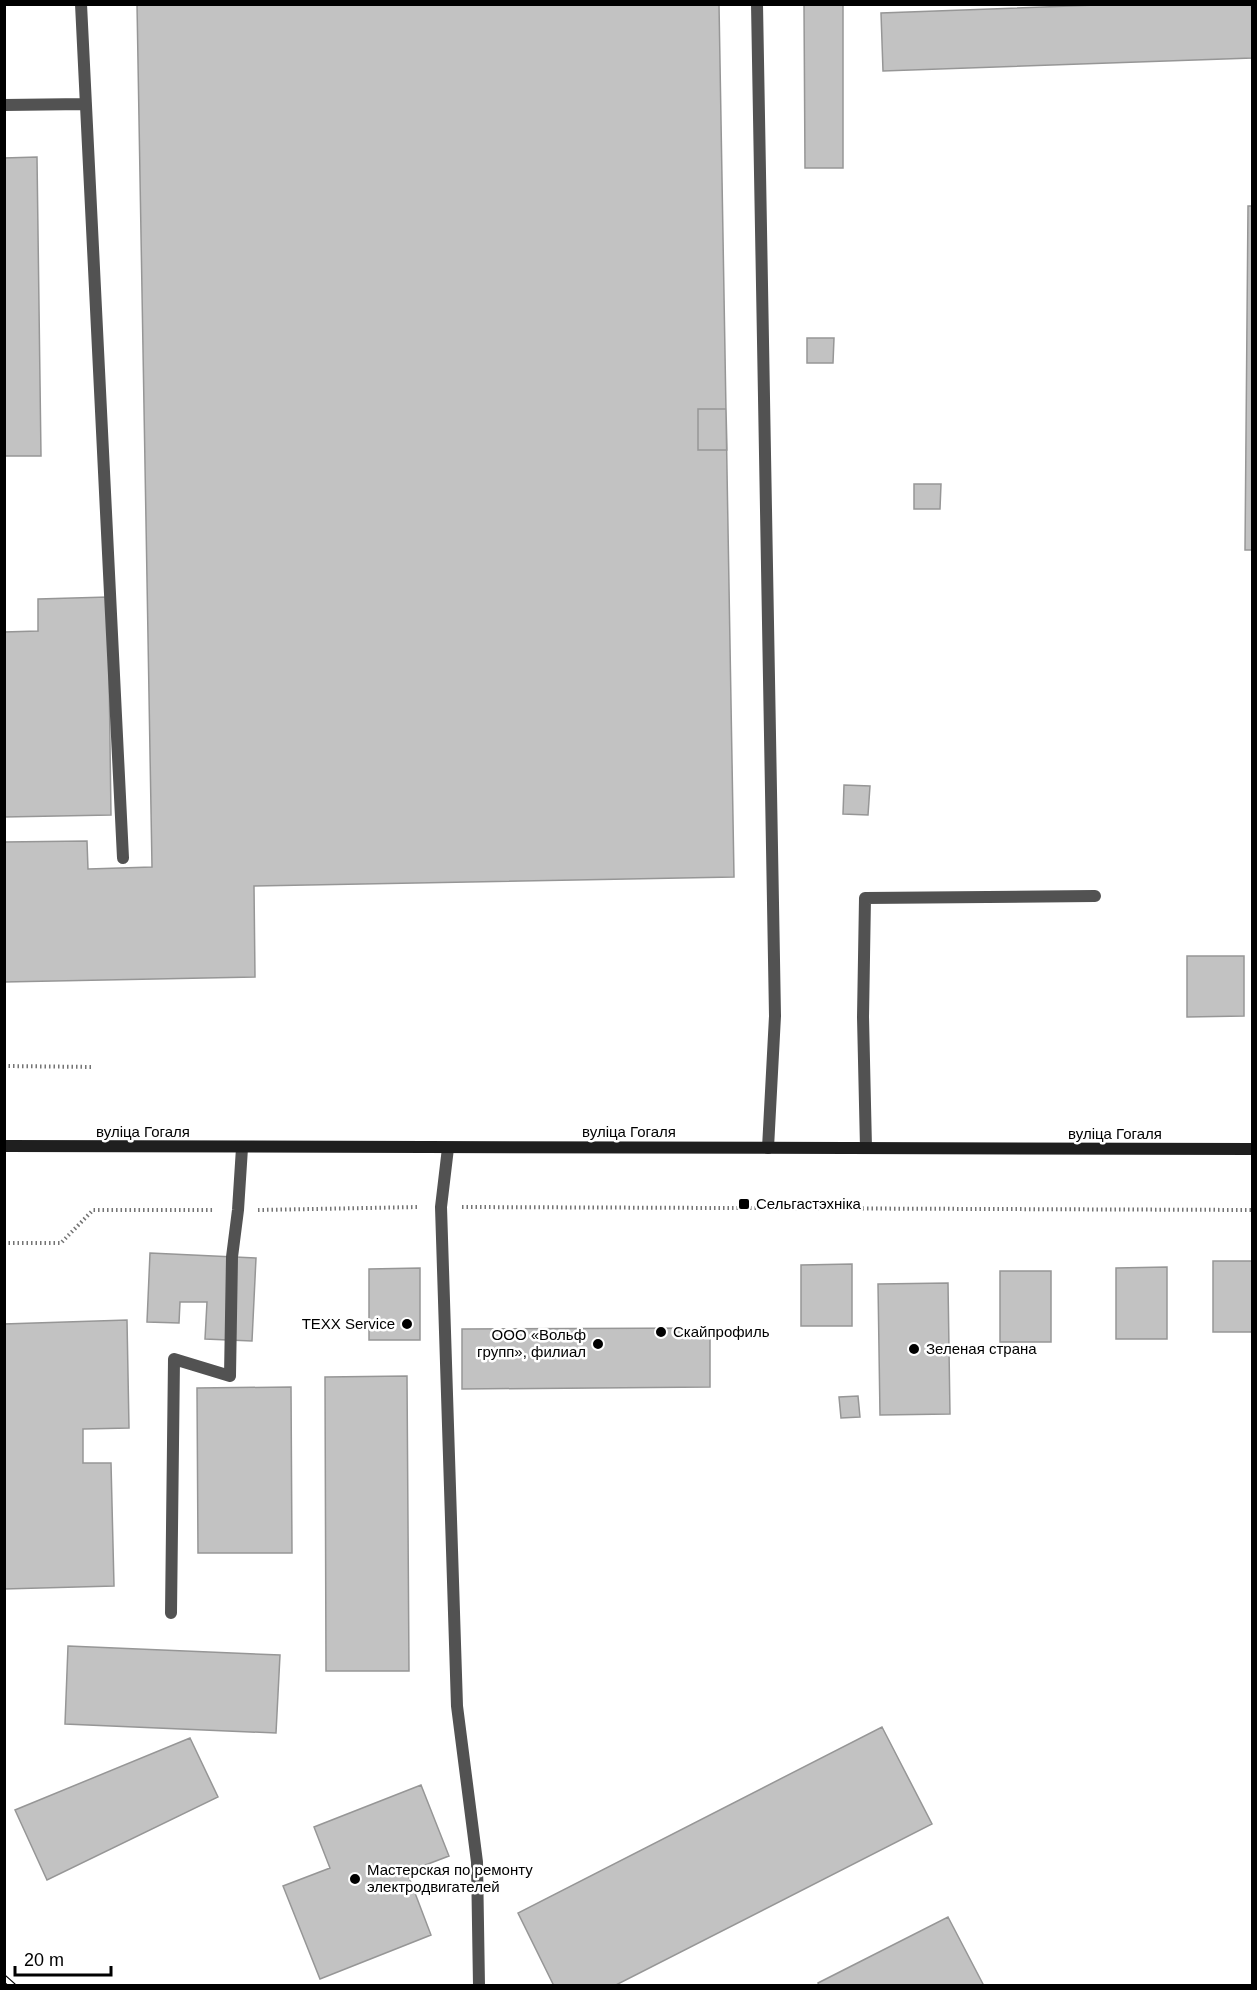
<svg xmlns="http://www.w3.org/2000/svg" width="1257" height="1990" viewBox="0 0 1257 1990" font-family="Helvetica,sans-serif">
<style>
.building{fill:#c2c2c2;stroke:#969696;stroke-width:1.5}
.lines{fill:none;stroke-linecap:round;stroke-linejoin:round}
.path{stroke:#747474;stroke-width:4;stroke-dasharray:1.5 3;stroke-linecap:butt}
.service{stroke:#525252;stroke-width:12}
.secondary{stroke:#1f1f1f;stroke-width:12}
.rail-casing{stroke:#000;stroke-width:7}
.rail{stroke:#fff;stroke-width:4.5;stroke-dasharray:14;stroke-linecap:butt}
.poi-dot{fill:#000;stroke:#fff;stroke-width:2}
.labels{text-anchor:middle;stroke-width:5;stroke-linejoin:round;paint-order:stroke}
.street-label{font-size:15px;fill:#000;stroke:#fff}
.poi-label{font-size:15px;fill:#000;stroke:#fff;text-anchor:start}
</style>
<rect width="100%" height="100%" fill="#fff"/>
<!-- building -->
<path class="building" d="M137,4H719L734,877L254,886L255,977L4,982V842L87,841L88,869L152,867Z
M804,4H843V168H805Z
M1252,4V58L883,71L881,13L1124,4Z
M37,157L41,456H4V158Z
M1248,206H1252V550H1245Z
M807,338H834L833,363H807Z
M698,409H726L727,450H698Z
M914,484H941L940,509H914Z
M108,597L111,815L4,817V632L38,631V599Z
M844,785L870,786L868,815L843,814Z
M1187,956H1244V1016L1187,1017Z
M150,1253L256,1258L252,1341L205,1339L207,1302H180L179,1323L147,1322Z
M1213,1261H1252V1332H1213Z
M852,1264V1326H801V1265Z
M1167,1267V1339H1116V1268Z
M420,1268V1340H369V1269Z
M1000,1271H1051V1342H1000Z
M948,1283L950,1414L880,1415L878,1284Z
M127,1320L129,1428L83,1429V1463H111L114,1586L4,1589V1324Z
M710,1328V1387L462,1389V1329Z
M407,1376L409,1671H326L325,1377Z
M291,1387L292,1553H198L197,1388Z
M858,1396L860,1417L841,1418L839,1397Z
M68,1646L280,1655L276,1733L65,1724Z
M882,1727L932,1824L614,1986H554L518,1913Z
M190,1738L218,1797L47,1880L15,1810Z
M421,1785L449,1856L407,1872L431,1935L320,1979L283,1886L330,1868L314,1827Z
M948,1917L984,1986H819L818,1983Z"/>
<g class="lines">
<!-- path -->
<path class="path" d="M4,1066L94,1067
M462,1207L1252,1210
M258,1210L419,1207
M4,1243H61L93,1210H215"/>
<!-- service -->
<path class="service" d="M81,4L123,858
M757,4L775,1016L768,1148
M4,105L86,104
M448,1148L441,1207L457,1706L477,1862L479,1986
M866,1148L863,1017L865,898L1095,896
M171,1613L174,1359L230,1376L232,1257L238,1210L242,1148"/>
<!-- secondary -->
<path class="secondary" d="M4,1146L1252,1149"/>
<!-- rail casing -->
<g class="rail-casing">
<path id="rail" d="M4,1978L13,1986"/>
</g>
<!-- rail -->
<use href="#rail" class="rail"/>
</g>
<!-- markers -->
<g class="poi-dot">
<rect x="738" y="1198" width="12" height="12" rx="3"/>
<circle cx="407" cy="1324" r="6"/>
<circle cx="661" cy="1332" r="6"/>
<circle cx="598" cy="1344" r="6"/>
<circle cx="914" cy="1349" r="6"/>
<circle cx="355" cy="1879" r="6"/>
</g>
<g class="labels">
<!-- street labels -->
<g class="street-label">
<text x="143" y="1137">вуліца Гогаля</text>
<text x="629" y="1137">вуліца Гогаля</text>
<text x="1115" y="1139">вуліца Гогаля</text>
</g>
<!-- poi labels -->
<g class="poi-label">
<text x="756" y="1209">Сельгастэхніка</text>
<text x="395" y="1329" text-anchor="end">TEXX Service</text>
<text x="673" y="1337">Скайпрофиль</text>
<text x="586" y="1340" text-anchor="end">ООО «Вольф<tspan x="586" dy="17">групп», филиал</tspan></text>
<text x="926" y="1354">Зеленая страна</text>
<text x="367" y="1875">Мастерская по ремонту<tspan x="367" dy="17">электродвигателей</tspan></text>
</g>
</g>
<!-- border -->
<rect width="1257" height="1990" fill="none" stroke="#000000" stroke-width="12"/>
<!-- scale -->
<path d="M15 1966v9h96v-9" fill="none" stroke="#000000" stroke-width="3"/>
<text x="24" y="1966" font-size="18" fill="#000000" stroke="#ffffff" stroke-width="4.5" paint-order="stroke">20 m</text>
</svg>
